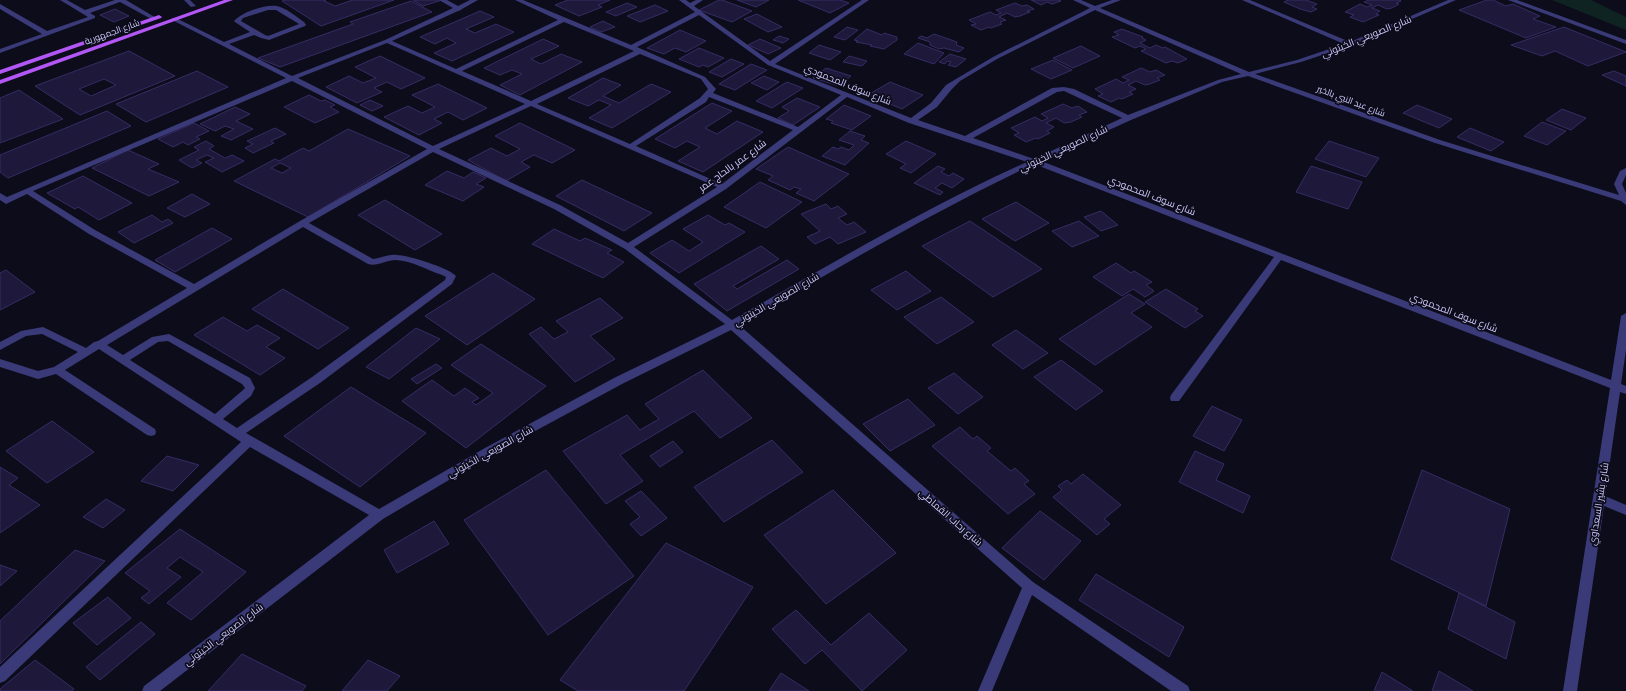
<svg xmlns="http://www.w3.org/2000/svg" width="1626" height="691" viewBox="0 0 1626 691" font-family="'Roboto Condensed',Cairo,sans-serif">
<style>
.green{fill:#0f2422}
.building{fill:#1e193a;stroke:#352c65;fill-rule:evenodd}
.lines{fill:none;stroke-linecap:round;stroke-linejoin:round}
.minor{fill:#393a77;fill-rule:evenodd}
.major{fill:#b256f5;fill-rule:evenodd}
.labels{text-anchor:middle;stroke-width:3.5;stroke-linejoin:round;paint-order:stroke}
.far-street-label{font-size:9px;fill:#ccc8fc;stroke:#0d0c1a}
.street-label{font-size:10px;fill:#ccc8fc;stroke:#0d0c1a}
</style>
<rect width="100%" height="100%" fill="#0d0c1a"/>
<!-- green -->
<path class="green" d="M1552,0H1591L1626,17V30Z"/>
<!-- building -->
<path class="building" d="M284,0H326L324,1L335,6L353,0H394L321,26L282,1Z
M413,0H442L423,6Z
M568,0H610L598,5L602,7L579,16L555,5Z
M719,0H722L752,11L732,22L699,10Z
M737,0H769L756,7Z
M798,0H840L849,3L830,13Z
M1031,0H1059L1061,1L1052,4L1047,2L1041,5Z
M1288,0H1306L1317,4L1312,7L1317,9L1311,12L1300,9L1284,2Z
M1369,0H1400L1401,1L1396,3L1399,4L1392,8L1387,9L1378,5L1372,8L1380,11L1376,14L1379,15L1363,22L1350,17L1354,15L1345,12L1360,4L1367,7L1372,5L1364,2Z
M1487,0H1493L1506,6L1513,4L1540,16L1533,19L1556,27L1526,38L1459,10Z
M411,1L432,12L280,67L258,58L353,24L350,22Z
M627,3L637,7L616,16L606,12Z
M1015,3L1022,6L1027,5L1034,9L1027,11L1030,12L1020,16L1015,17L1007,13L999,17L1006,20L1000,22L1002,24L991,28L989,27L981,30L971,25L976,24L969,20L990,12L996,15L1001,13L996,10Z
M655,5L668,11L640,22L627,16Z
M115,9L129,16L114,22L100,15Z
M480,11L494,17L466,29L475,33L496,24L514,32L452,61L434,53L456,43L447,38L435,44L420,37Z
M757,14L782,27L768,32L744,19Z
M603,21L615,27L601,32L590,27Z
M847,27L858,30L845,40L834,37Z
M1564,27L1626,52L1588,66L1555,51L1542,56L1511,45Z
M867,29L882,35L884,33L897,37V40L884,49L870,46L872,45L856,42L858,41L854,40Z
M1122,29L1143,37L1142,38L1146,40L1140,43L1150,48L1156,45L1163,48L1165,47L1187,59L1178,63L1172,61L1166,63L1141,51L1146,49L1140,46L1135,48L1112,37L1119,35L1114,32Z
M680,30L706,41L686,52L675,48L664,54L647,48Z
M934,34L957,42L956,45L964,48L959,52L944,48L939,49L930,45V42L918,38L921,36L927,38Z
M779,36L789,39L783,43L773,40Z
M543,39L559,46L531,59L541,64L561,54L582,62L520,95L500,85L522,74L512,70L500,75L484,68Z
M760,39L781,48L768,54L748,45Z
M918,43L944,53L934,64L904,54Z
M819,45L841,52L830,60L809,53Z
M1081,46L1100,56L1073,68L1053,58Z
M699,48L724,58L708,67L703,65L699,67L679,59Z
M129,51L175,76L80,115L35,86ZM104,79L116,85L91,96L79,89Z
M950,54L966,59L956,67L948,65L951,62L947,61L945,64L939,62Z
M380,56L425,78L401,89L387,82L374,88L382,92L357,103L326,87L349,76L363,83L376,78L355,67Z
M849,56L867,61L862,66L843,62Z
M731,59L744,64L722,77L709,72Z
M1053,60L1072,70L1051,79L1031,69Z
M751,64L767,70L735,90L719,84Z
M826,68L851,76L839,86L813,78Z
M1141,68L1150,72L1156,70L1165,75L1157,78L1160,80L1150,84L1145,85L1136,81L1128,85L1136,89L1129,92L1133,94L1122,99L1119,98L1111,102L1098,96L1103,94L1095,89L1116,79L1123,83L1129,80L1122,77Z
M197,71L228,87L146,122L116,104Z
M1614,71L1626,76V86L1602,75Z
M764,76L779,82L767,90L751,83Z
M603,78L621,85L603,96L619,103L651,84L671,92L612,128L589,118L611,105L599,100L588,106L568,98Z
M787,82L803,88L772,108L756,101Z
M890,82L923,95L902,109L868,95Z
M438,84L487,108L463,120L448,112L434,119L442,123L419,135L384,117L408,106L422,113L435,107L412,95Z
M19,90L63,119L0,143V98Z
M309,95L321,101L325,100L335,105L330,107L339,112L315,123L284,107Z
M797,98L820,107L793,125L778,118L789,111L782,107Z
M370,100L383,106L372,111L360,105Z
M712,103L732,111L705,128L717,134L737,121L763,132L703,172L678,161L700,147L687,141L675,148L655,139Z
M1063,104L1072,108L1078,106L1087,112L1079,115L1082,117L1071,122L1064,123L1056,118L1046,123L1054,127L1047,131L1050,133L1038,139L1036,138L1026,142L1014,135L1019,133L1011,128L1035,117L1042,121L1048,118L1041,114Z
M844,105L871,116L852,130L831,123L833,121L826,119Z
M1417,105L1452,119L1439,128L1403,113Z
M235,107L250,114L236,121L253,129L231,140L221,136L234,129L225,126L215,131L200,124Z
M1562,109L1586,118L1571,130L1546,120Z
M107,111L131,126L8,178L0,172V155Z
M1542,122L1566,131L1547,145L1524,136Z
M194,123L209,131L196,137L200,139L188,145L183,142L173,147L158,139Z
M520,123L575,150L552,163L534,155L521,162L530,167L506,181L468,160L491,148L507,156L520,149L495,136Z
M275,128L286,134L271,141L274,143L253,153L245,148L253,144L247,141Z
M1470,128L1504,142L1491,151L1457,137Z
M348,129L410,156L308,217L234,181L275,159L279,161L303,148L309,151Z
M850,131L865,136L861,140L869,143L845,165L822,156L833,147L838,149L841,147L849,150L854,145L839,140Z
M206,141L214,146L209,149L225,158L232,155L244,161L222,172L205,162L214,158L207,155L196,160L202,163L192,168L179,160L199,150L194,147Z
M906,141L936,154L911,173L900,168L906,164L886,154Z
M1329,141L1379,158L1366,177L1315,159Z
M788,147L849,174L814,201L796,193L801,189L794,187L790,190L768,180L773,176L756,169Z
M128,150L159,164L148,169L179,182L149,196L92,168Z
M280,163L291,168L282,173L271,168Z
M938,166L945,169L941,172L949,176L953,173L964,179L952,188L942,183L935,188L943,192L940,195L914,183Z
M1311,166L1362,182L1348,209L1296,192Z
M447,171L464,178L473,172L486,178L476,184L484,187L463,201L425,185Z
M83,176L132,203L99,220L78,207L75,209L47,193Z
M582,180L652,213L624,231L556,196Z
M760,182L802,202L766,228L724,207Z
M192,194L210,204L185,217L167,208Z
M385,200L425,224L442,234L415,250L358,215Z
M1016,202L1049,223L1015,241L982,219Z
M826,204L831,209L838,206L847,214L838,218L847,225L854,222L866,232L838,244L830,237L815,244L807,237L820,231L801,214Z
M1101,211L1118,225L1101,231L1084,217Z
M152,215L162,222L168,219L173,223L134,243L118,232Z
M708,215L725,225L729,223L745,232L679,273L650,253L672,240L689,251L703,242L683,229Z
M970,221L1042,269L993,297L922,246Z
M1079,221L1099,236L1072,247L1052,231Z
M212,228L232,239L175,272L155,260Z
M554,229L580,241L585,238L612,250L607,253L624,262L603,278L532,244Z
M761,246L779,259L733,286L737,289L787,260L799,269L727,311L694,284Z
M1116,263L1131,273L1134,271L1152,282L1146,285L1154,291L1145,297L1133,289L1122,296L1093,277Z
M6,270L35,292L0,310V273Z
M906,271L931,291L897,310L871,290Z
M493,273L535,299L467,345L425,316Z
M283,289L330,317L349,328L318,349L252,309Z
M1166,289L1198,309L1195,311L1203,316L1185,328L1145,302Z
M1129,294L1145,304L1131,313L1152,327L1095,365L1059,339Z
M941,297L974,322L937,344L904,317Z
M600,298L623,318L590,336L615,359L575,382L529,334L541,327L554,339L568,332L556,321Z
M223,317L247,331L257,325L280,338L266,347L285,358L260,375L194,335Z
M416,328L440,339L389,379L366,367Z
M1016,330L1048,353L1023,369L992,345Z
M481,344L546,386L466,448L402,401L432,380L454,396L465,388L479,398L472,402L476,405L493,393L451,365Z
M1061,360L1103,391L1076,410L1034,377Z
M436,364L442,368L417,384L411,379Z
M703,370L752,418L720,438L694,411L620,455L643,481L606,504L563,451L627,415L640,430L659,419L645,404Z
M954,373L983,397L958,414L928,388Z
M351,387L426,433L360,487L284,436Z
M908,399L935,425L890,451L863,424Z
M1212,406L1242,420L1224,451L1193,436Z
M52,421L94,452L47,483L6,451Z
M960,427L973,439L977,436L991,448L987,451L1011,471L1015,468L1029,481L1024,484L1035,494L1008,514L932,446Z
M772,440L803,472L724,522L694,487Z
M673,441L683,452L660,467L650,456Z
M1195,451L1224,464L1216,480L1250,496L1243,513L1179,482Z
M167,456L199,465L173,491L141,481Z
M0,467L18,478L9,485L40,505L0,533Z
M546,470L634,576L548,635L464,520Z
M1422,470L1510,509L1486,606L1391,559Z
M1083,474L1121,505L1104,519L1110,524L1097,535L1053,497L1062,490L1058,486L1067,480L1071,484Z
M833,490L896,553L826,604L764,535Z
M641,491L667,518L641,536L630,524L640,517L625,501Z
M106,499L125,510L103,528L83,517Z
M1040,511L1081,541L1044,580L1002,548Z
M434,521L449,544L397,573L384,550Z
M180,529L246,572L191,620L167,603L203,572L180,557L167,568L181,577L149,604L141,598L150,591L125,573Z
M666,543L753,587L684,691H578L560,680Z
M75,550L105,561L0,664V621Z
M0,565L17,571L0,586Z
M1096,574L1184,627L1169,657L1079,600Z
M1459,593L1515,622L1506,659L1448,629Z
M108,597L131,618L97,645L73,623Z
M796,610L831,645L869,613L907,650L862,691L822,650L805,664L772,629Z
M141,622L155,634L100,680L86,667Z
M242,654L306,686L302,691H208Z
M35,660L74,689L72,691H0V689Z
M368,660L400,676L387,691H342Z
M1439,671L1473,691H1432Z
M1382,672L1413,691H1374Z
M781,673L809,691H769Z"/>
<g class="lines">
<!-- minor -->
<path class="minor" d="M60,0H67L85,10L115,0H126L158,19L153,20L120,2L90,13L95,16V18L0,53V49L42,34L0,9V4L47,31L88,17Z
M184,0H190L196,6L191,7Z
M439,0H447L458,6L470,0H478L462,9L461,10L458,11L392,41L456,69L558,20L515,0H523L631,45L695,12L679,0H686L690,3L696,0H703L694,6L770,61L862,0H869L775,64L911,118L931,103L946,85L956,79L993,57L1090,8L1073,0H1081L1095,6L1112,0H1121L1100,8L1249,72L1297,60L1344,44L1242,0H1250L1350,42L1448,0H1456L1352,45L1301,62L1255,74L1440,140L1619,195L1614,184L1620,171L1626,168V175L1622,184L1626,193V205L1621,201L1435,143L1248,76L1222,82L1131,120L1041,161L1611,380L1621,316L1626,313V350L1621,384L1626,386V394L1620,392L1605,496L1626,505V515L1604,506L1577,691H1563L1610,388L1281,260L1179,401H1171L1170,398L1171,395L1274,257L1034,164C932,212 836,269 739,325L1033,582L1188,686L1190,691H1171L1032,595L992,691H978L1022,588L731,330L622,384L493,454L383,519L160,691H142L144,686L369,515L250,447L5,681L0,683V667L241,442L99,349L65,370L155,429L156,432L155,435L151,436L147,435L56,374L38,379L0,367V359L38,371L54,367L78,352L42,334L26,336L0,350V342L21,331L43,327L86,348L94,342L98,341L187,288L89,234L27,194L6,204L0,200V193L7,197L286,78L172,20V18H176L224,42L250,32L235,22L234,21C242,12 265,4 277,6C286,8 297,17 304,22L306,25L305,26L269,40L261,38L254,35L229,44L292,76L385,40L453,8ZM268,10H276L299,24L268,36L265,35L241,21L243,18ZM1095,10L1241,74L1218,80L1128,115L1074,89L1064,87L1052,88L965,136L918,120L937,107L952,89L960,81L997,59ZM699,15L768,65L841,95L798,127L713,93L716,89L705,77L637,47ZM564,22L634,51L531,101L462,71ZM387,43L525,104L433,146L298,78ZM640,54L701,79L708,89L700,98L630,144L537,104ZM292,81L427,149L300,221L194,284L95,230L33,191ZM1064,91L1122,118L1034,159L973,138L1057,92ZM709,97L793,130L722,184L636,146L706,102ZM847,97L909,123L1027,162C925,208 829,265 732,320L634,247L726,189ZM531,106L717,187L628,243L560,205L439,149ZM433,152L554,209L625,249L725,324L614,378L485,448L379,509L246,433L320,383L452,284L456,276C449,268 408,255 397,255C389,254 381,258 373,259L309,223ZM303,227L368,264C377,267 386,260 396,260C412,261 427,270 442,275L446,277L445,280L312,377L237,428L223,419L251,396L255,388L250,378L169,334L152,337L123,355L107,345ZM168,341L242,384L245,388L243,390L215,414L130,360L158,342Z
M1508,0H1517L1626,40V44Z"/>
<!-- major -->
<path class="major" d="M224,0H233L0,84V80Z
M159,15L162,17L161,18L0,74V70Z"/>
</g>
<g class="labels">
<!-- far-street labels -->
<g class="far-street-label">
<text transform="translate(112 32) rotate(-20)" y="3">شارع الجمهورية</text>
<text transform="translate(1351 101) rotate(21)" y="3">شارع عبد النبي بالخير</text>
</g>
<!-- street labels -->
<g class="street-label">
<text transform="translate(1366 36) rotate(-22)" y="4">شارع الصويعي الخيتوني</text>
<text transform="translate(848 84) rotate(22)" y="4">شارع سوف المحمودي</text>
<text transform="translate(1063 148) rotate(-25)" y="4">شارع الصويعي الخيتوني</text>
<text transform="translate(732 165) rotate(-36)" y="4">شارع عمر بالحاج عمر</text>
<text transform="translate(1152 195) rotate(21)" y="4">شارع سوف المحمودي</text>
<text transform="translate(776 299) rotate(-30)" y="4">شارع الصويعي الخيتوني</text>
<text transform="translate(1454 312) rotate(21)" y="4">شارع سوف المحمودي</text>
<text transform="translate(490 451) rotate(-29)" y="4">شارع الصويعي الخيتوني</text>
<text transform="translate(1598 504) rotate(-81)" y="4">شارع بشير السعداوي</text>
<text transform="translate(951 517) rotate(41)" y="4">شارع رحاب القماطي</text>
<text transform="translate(223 634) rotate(-37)" y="4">شارع الصويعي الخيتوني</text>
</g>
</g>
</svg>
